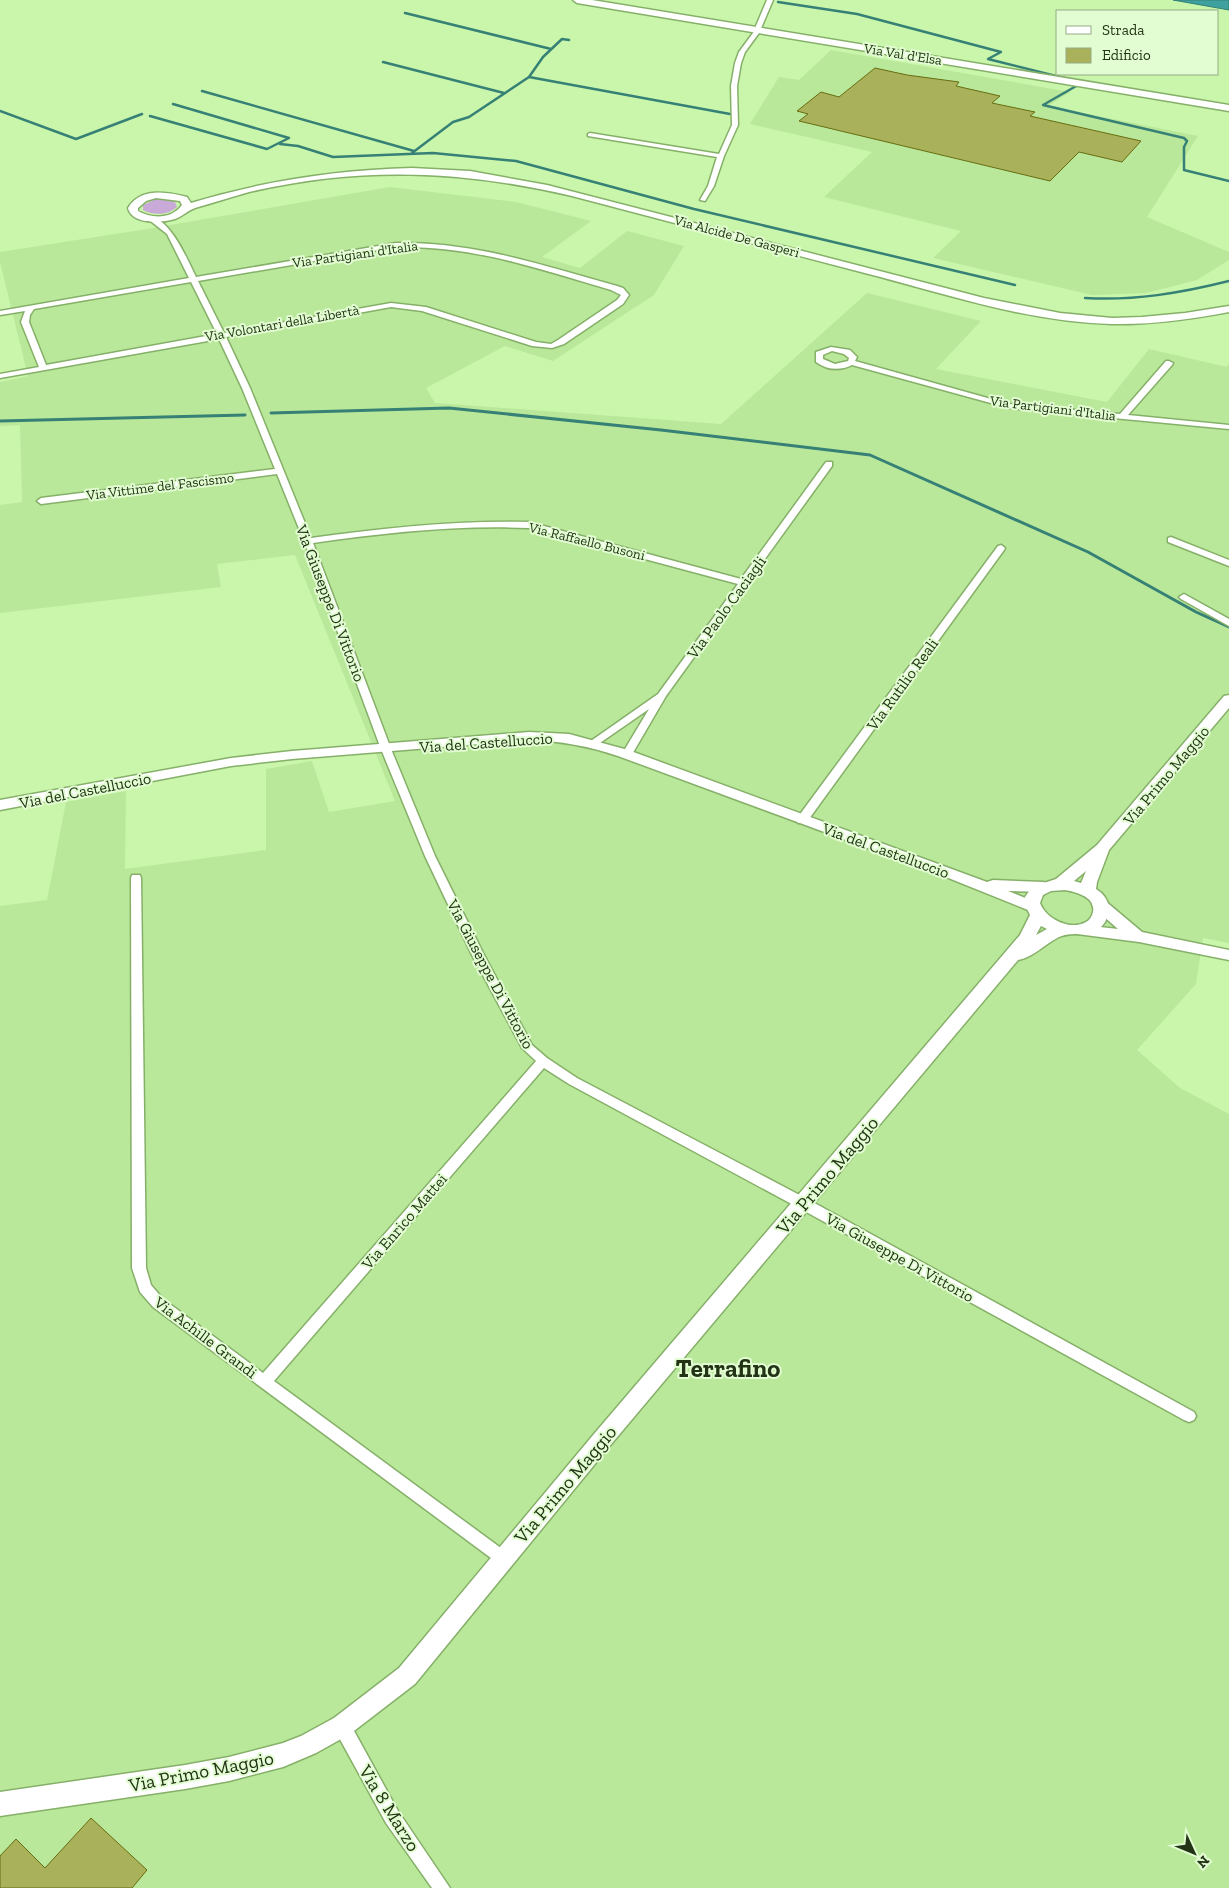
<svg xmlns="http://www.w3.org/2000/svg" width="1229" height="1888" viewBox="0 0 1229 1888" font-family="'Zilla Slab',serif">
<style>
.built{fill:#b9e89a}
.green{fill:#c8a9d8}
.water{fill:#3fa19f;stroke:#368076}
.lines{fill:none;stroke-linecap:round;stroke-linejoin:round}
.stream-far1{stroke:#368076;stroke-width:2.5}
.stream{stroke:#368076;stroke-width:3}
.building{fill:#a9b15a;stroke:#676d11}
.minor-casing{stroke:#86b069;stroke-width:3}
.tertiary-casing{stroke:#86b069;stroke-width:3}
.secondary-casing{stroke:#86b069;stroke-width:3}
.minor{fill:#fff;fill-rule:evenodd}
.tertiary{fill:#fff;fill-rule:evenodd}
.secondary{fill:#fff;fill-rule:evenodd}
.labels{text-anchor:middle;stroke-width:4;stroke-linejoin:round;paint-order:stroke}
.far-street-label{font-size:14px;fill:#223316;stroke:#e2fdd1}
.street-label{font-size:16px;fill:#223316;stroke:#e2fdd1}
.near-street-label{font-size:19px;fill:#223316;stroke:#e2fdd1}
.near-district-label{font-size:25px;font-weight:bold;fill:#223316;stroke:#e2fdd1}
</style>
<rect width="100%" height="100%" fill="#c9f6ab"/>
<!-- built -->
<path class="built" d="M831,50L1070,92L1048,106L1198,136L1147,217L1229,252V260L1197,280L1146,293L1092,295L933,258L961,231L824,197L872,152L750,124L779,77L799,80Z
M390,187L516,202L591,221L542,257L580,268L627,231L684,246L654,295L553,361L505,346L426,388L435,403L721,424L867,293L981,321L936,369L1107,402L1149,349L1227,367L1229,363V943L1203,938L1196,984L1137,1050L1180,1088L1229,1114V1888H0V906L47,900L66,802L126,791L125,869L266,850V769L312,761L329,812L395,801L295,555L217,564L221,587L0,613V505L22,502L20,425L0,426V382L28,376L0,262V252L147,229Z"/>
<!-- green -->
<path class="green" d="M156,199H167L175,202L177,207C168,215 154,216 143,210V205Z"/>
<!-- water -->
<path class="water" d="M1173,0H1229V10Z"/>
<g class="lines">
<!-- stream-far1 -->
<path class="stream-far1" d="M778,2L857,14L1001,52L988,59L1072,80
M405,13L551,49
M383,62L504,93
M529,77L730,114
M1078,85L1043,105L1184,138L1187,141L1184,147V170L1229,181
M202,91L414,151
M0,111L76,139L142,114
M150,116L267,149L289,138L173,104
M280,144L298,146L333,157L433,153L516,161L694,209L1015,285
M412,153L453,122L469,117L529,77L543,57L562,39L569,40
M1085,298C1134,301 1181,293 1229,281"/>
<!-- stream -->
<path class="stream" d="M271,413L449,408L661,430L870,455L1088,552L1196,612L1229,627
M0,421L245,415"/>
</g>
<!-- building -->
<path class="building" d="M875,68L907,75L959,82L956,86L1000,96L992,103L1035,112L1030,116L1141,141L1122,162L1079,152L1050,181L799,121L808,114L797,111L821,92L839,97Z
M91,1818L147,1870L132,1888H0V1856L16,1839L45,1868Z"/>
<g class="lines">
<!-- minor casing -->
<g class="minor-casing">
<path id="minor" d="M767,0H773L759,33L745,52L741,63L737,86L738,125L724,156L714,186L705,201L700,200L708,186L717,157L588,136V134L590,133L719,154L732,125L731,86L735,63L739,52L753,33Z
M148,217C169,215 188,261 196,277L396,243C473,241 544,266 617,286L623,288L629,295L623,304L564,344L552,348L532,346L422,311L391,307L226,337L250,388L311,538C383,528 457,520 529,522L741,579L826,462H832V466L666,696L631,756L627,757L622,754L649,709L597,745H589L588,743L658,694L738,584L529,528C457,525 384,533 313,543L391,749L435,856L483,953L532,1045L547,1058L577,1078L809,1200L1194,1412L1196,1416L1194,1420L1189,1422L1184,1420L799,1208L569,1084L544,1068L274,1381L509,1554L511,1559L509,1564L504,1566L499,1564L153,1307L140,1292L132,1268L131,878L132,875H140L141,878L146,1268L151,1285L163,1299L263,1373L536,1061L522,1048L471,953L425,856L381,749L304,541L277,474L41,504L37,501L41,498L275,469L242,388L219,339L0,378V374L39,367L21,322L25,311L0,315V311L189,278L167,234L148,219ZM396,247C472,245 539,269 611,290L621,295L617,300L558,340L551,344L536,342L426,307L391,303L224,333L198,281ZM191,282L217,334L46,365L29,322L30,315L34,309Z
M831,347L850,350L857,357L855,361L1009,404L1120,414L1166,361H1169L1173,363L1172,365L1128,415L1229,425V429L1009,408L852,365C840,371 827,370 816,362V352ZM832,351L844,354L849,358L848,361L835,364L823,359V355Z
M1171,537L1229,560V566L1168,542V538Z
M1001,545L1005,548L1004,550L806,823H798L797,820L798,817L998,546Z
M1184,594L1229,619V626L1181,599L1179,597Z
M342,1718L348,1720L398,1811L450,1888H432L386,1823L336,1732L334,1726L336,1720Z"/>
</g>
<!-- tertiary casing -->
<g class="tertiary-casing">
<path id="tertiary" d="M412,168L470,171L547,185L984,298L1060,313L1112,318L1142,317L1185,313L1229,306V312C1191,319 1152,325 1112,324C1027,322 943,293 861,272C764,247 668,221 572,196C461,170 360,166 249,192C231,197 213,203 195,208C187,211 183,216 175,219C162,223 132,225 128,208C141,187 167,192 187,197L191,203C263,181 336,170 412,168ZM156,198L180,201L182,205C172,219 152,219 138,211V208L146,201Z
M529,732L569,734L628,750L987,882L993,880L1043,882L1048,883L1050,887L1048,891L1043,892L1008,891L1038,903L1040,907L1038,911L1033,912L941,875L618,756C589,746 560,741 529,740L292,759L231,766L0,810V800L231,758L292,751Z
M1099,899L1104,900L1142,932L1229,950V960L1139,942L1077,934L1075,930L1077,926L1082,925L1118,929L1094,908L1092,904L1094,900Z"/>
</g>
<!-- secondary casing -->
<g class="secondary-casing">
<path id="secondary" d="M573,0H592L1229,105V111L577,3Z
M1229,695V708L1109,850L1097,882L1096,889C1103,893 1108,900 1109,908C1109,913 1107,918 1105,922C1094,940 1074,930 1059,937C1045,944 1032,958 1018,960L608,1448L415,1684L350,1734L316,1753L283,1767L229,1781L185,1789L0,1816V1792L185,1765L229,1757L283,1743L301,1736L334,1718L399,1668L594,1434L1020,935L1030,915L1024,903L1025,897L1032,887L1056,879L1097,845L1224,696ZM1086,871L1081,883L1074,881ZM1065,890C1076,892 1096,897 1093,912C1092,916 1090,920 1086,922C1070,931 1046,919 1040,903L1043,895L1051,891ZM1041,926L1047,929L1036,935Z"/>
</g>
<!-- minor -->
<use href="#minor" class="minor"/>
<!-- tertiary -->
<use href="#tertiary" class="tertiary"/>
<!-- secondary -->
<use href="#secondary" class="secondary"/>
</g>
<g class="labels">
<!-- far-street labels -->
<g class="far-street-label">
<text transform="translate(903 54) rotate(9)" y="5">Via Val d'Elsa</text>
<text transform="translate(737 236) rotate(15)" y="5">Via Alcide De Gasperi</text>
<text transform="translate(355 254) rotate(-8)" y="5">Via Partigiani d'Italia</text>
<text transform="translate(282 323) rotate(-10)" y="5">Via Volontari della Libertà</text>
<text transform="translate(1053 408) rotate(7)" y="5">Via Partigiani d'Italia</text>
<text transform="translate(160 486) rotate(-7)" y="5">Via Vittime del Fascismo</text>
<text transform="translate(587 541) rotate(14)" y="5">Via Raffaello Busoni</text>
</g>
<!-- street labels -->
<g class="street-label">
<text transform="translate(331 603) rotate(69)" y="6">Via Giuseppe Di Vittorio</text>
<text transform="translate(726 607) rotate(-54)" y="6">Via Paolo Caciagli</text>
<text transform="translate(902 684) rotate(-54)" y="6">Via Rutilio Reali</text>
<text transform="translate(486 742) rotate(-4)" y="6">Via del Castelluccio</text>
<text transform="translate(1166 775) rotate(-50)" y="6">Via Primo Maggio</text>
<text transform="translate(85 790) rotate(-11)" y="6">Via del Castelluccio</text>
<text transform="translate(886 850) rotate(20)" y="6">Via del Castelluccio</text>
<text transform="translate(491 974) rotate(62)" y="6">Via Giuseppe Di Vittorio</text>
<text transform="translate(404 1221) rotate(-49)" y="6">Via Enrico Mattei</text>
<text transform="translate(900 1257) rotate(29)" y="6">Via Giuseppe Di Vittorio</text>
<text transform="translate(206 1337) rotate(37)" y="6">Via Achille Grandi</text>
</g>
<!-- near-street labels -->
<g class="near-street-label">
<text transform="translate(827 1175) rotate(-50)" y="7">Via Primo Maggio</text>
<text transform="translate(565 1484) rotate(-50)" y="7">Via Primo Maggio</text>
<text transform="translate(201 1771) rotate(-11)" y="7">Via Primo Maggio</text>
<text transform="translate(390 1808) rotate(58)" y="7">Via 8 Marzo</text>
</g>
<!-- near-district labels -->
<g class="near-district-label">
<text x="728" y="1377">Terrafino</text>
</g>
</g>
<!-- legend -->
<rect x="1056" y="10" width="162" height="65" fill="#e2fdd1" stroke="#95ac86"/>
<rect x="1066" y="26" width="25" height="8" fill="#ffffff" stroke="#95ac86"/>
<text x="1102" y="35" font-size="15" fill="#223316">Strada</text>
<rect x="1066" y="48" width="25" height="15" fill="#a9b15a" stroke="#95ac86"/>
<text x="1102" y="60" font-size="15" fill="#223316">Edificio</text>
<!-- north arrow -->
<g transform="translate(1194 1853) rotate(134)" stroke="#e2fdd1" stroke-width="4" paint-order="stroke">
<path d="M0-4L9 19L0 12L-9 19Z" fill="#223316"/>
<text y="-8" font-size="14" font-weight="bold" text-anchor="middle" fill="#223316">N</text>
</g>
</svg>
